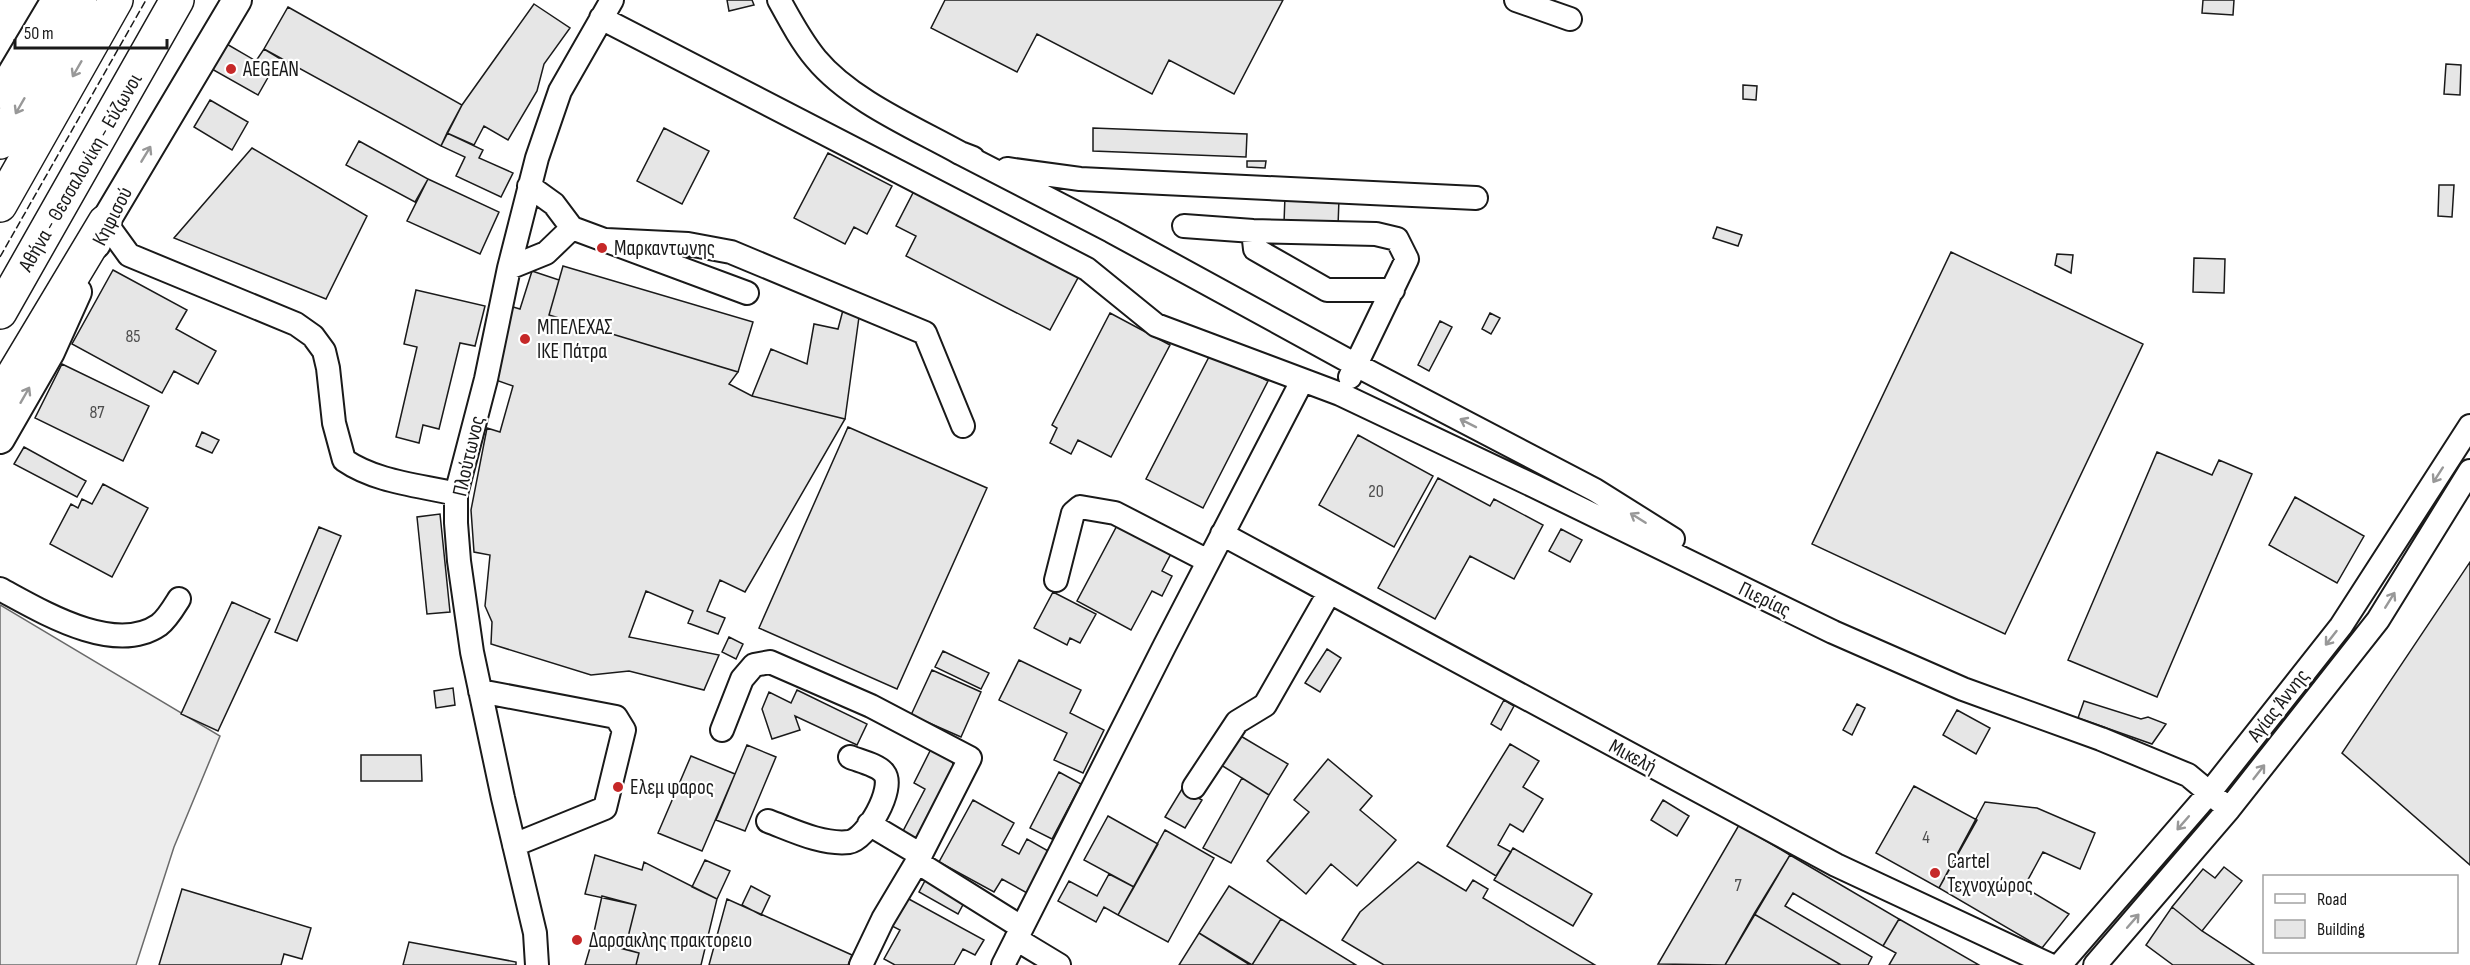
<svg xmlns="http://www.w3.org/2000/svg" width="2470" height="965" viewBox="0 0 2470 965" font-family="'Sofia Sans Condensed',sans-serif">
<style>
.built{fill:#ededed;stroke:#6a6a6a;stroke-width:1.5}
.building{fill:#e6e6e6;stroke:#1a1a1a;stroke-width:1.5}
.lines{fill:none;stroke-linecap:round;stroke-linejoin:round}
.minor-casing{stroke:#1a1a1a;stroke-width:26}
.major-casing{stroke:#1a1a1a;stroke-width:32}
.highway-casing{stroke:#1a1a1a;stroke-width:36}
.minor{stroke:#fff;stroke-width:22}
.major{stroke:#fff;stroke-width:28}
.highway{stroke:#fff;stroke-width:33}
.fence{stroke:#1a1a1a;stroke-width:1.5;stroke-dasharray:8 3;stroke-linecap:butt}
.oneway{stroke:#989898}
.poi-dot{fill:#c62828;stroke:#fff;stroke-width:2}
.labels{text-anchor:middle;stroke-width:4.5;stroke-linejoin:round;paint-order:stroke}
.number-label{font-size:18px;fill:#4d4d4d}
.poi-label{font-size:21px;fill:#1a1a1a;stroke:#fff;text-anchor:start}
.street-label{font-size:21px;fill:#1a1a1a;stroke:#fff}
</style>
<rect width="100%" height="100%" fill="#fff"/>
<!-- built -->
<path class="built" d="M0,605L220,736L174,847L136,965H0Z"/>
<!-- building -->
<path class="building" d="M727,0H752L754,5L729,11Z
M945,0H1283L1234,94L1169,60L1152,94L1037,34L1017,72L931,28Z
M2203,0H2234L2233,15L2202,13Z
M534,4L570,28L544,64L537,91L508,140L484,126L474,145L447,133L462,105Z
M288,7L462,105L441,146L264,49Z
M225,43L256,61L264,49L279,58L258,95L210,68Z
M2446,64L2461,65L2460,95L2444,94Z
M1743,85L1757,86L1756,100L1743,99Z
M210,100L248,122L232,150L194,127Z
M664,128L709,151L682,204L637,181Z
M1093,128L1247,134L1246,157L1093,151Z
M447,133L483,150L479,158L513,173L501,197L456,176L465,157L441,146Z
M359,141L428,179L415,202L346,165Z
M252,148L367,216L326,299L174,238Z
M828,153L892,186L867,234L854,227L845,244L794,218Z
M1247,161H1266L1265,168L1247,167Z
M428,179L499,212L480,254L407,221Z
M2439,185H2454L2452,217L2438,216Z
M915,189L1080,274L1050,330L906,256L916,236L896,226Z
M1285,196L1339,199L1338,226L1284,223Z
M1717,227L1742,235L1738,246L1713,238Z
M1951,252L2143,344L2005,634L1812,544Z
M2057,254L2073,255L2071,273L2055,265Z
M2194,258L2225,259L2224,293L2193,292Z
M563,266L753,322L738,372L549,315Z
M113,270L187,310L176,329L216,351L198,384L174,371L162,393L72,344Z
M532,271L559,280L549,315L738,372L729,384L752,396L845,419L745,592L720,580L707,611L725,618L718,634L688,623L693,611L646,591L629,637L719,655L704,690L629,671L591,675L491,644L492,622L485,606L490,555L474,552L471,510L487,428L500,432L513,386L493,379L506,305L520,309Z
M416,290L485,306L475,346L460,343L439,429L423,425L419,443L396,437L417,347L404,344Z
M843,310L859,317L845,419L752,396L771,349L807,364L814,324L838,329Z
M1110,313L1170,345L1111,457L1078,440L1071,454L1050,443L1057,428L1052,425Z
M1490,313L1500,318L1491,334L1482,329Z
M1440,321L1452,327L1429,371L1418,365Z
M1211,353L1268,381L1203,508L1146,479Z
M62,364L149,406L123,461L35,418Z
M848,427L987,488L897,689L759,628Z
M202,432L219,440L212,453L196,446Z
M1358,435L1433,476L1394,547L1319,505Z
M24,447L86,481L77,497L14,464Z
M2157,452L2212,475L2219,460L2252,474L2157,697L2068,660Z
M1438,478L1490,506L1494,499L1543,525L1514,579L1470,556L1435,619L1378,588Z
M103,484L148,508L112,577L50,544L71,504L78,508L82,499L92,504Z
M2295,497L2364,536L2337,583L2269,545Z
M440,514L450,612L427,614L417,517Z
M1120,520L1174,548L1162,571L1172,576L1162,596L1152,591L1131,630L1077,601Z
M319,527L341,536L297,641L275,632Z
M1561,529L1582,540L1570,562L1549,551Z
M2470,562V865L2342,753Z
M1053,592L1096,614L1080,643L1070,638L1067,645L1034,628Z
M232,602L270,619L218,731L181,714Z
M729,637L743,644L736,659L722,652Z
M1327,649L1341,658L1320,692L1305,683Z
M943,651L989,673L981,689L935,667Z
M1019,660L1081,690L1070,713L1104,730L1083,773L1054,760L1067,733L999,700Z
M932,670L981,692L961,737L911,715Z
M453,688L455,705L436,708L434,691Z
M797,690L867,724L857,745L795,716L800,730L772,739L762,709L769,692L791,703Z
M1504,700L1514,706L1501,730L1491,724Z
M2084,701L2141,719L2148,717L2166,724L2152,744L2078,718Z
M1857,704L1865,708L1852,735L1843,730Z
M1957,710L1990,728L1976,754L1943,735Z
M1239,735L1288,764L1269,795L1221,765Z
M1510,744L1539,761L1523,787L1543,799L1523,832L1510,824L1498,845L1511,852L1496,876L1447,846Z
M747,745L776,757L745,831L716,820Z
M932,747L951,756L955,773L920,842L902,833L925,789L914,783Z
M361,755H421L422,781H361Z
M691,756L735,774L702,851L658,833Z
M1328,759L1372,796L1360,810L1396,840L1357,886L1331,864L1306,894L1267,861L1309,812L1294,800Z
M1059,772L1081,784L1052,839L1030,828Z
M1242,778L1269,795L1231,863L1203,848Z
M1914,786L1977,820L1939,888L1876,853Z
M1182,789L1202,800L1185,828L1165,817Z
M973,800L1014,823L1002,845L1019,854L1027,839L1050,852L1027,893L1002,879L994,892L939,862Z
M1663,800L1689,816L1677,836L1651,820Z
M1985,802L2037,808L2095,833L2080,869L2043,852L2024,887L2069,914L2042,948L1939,888Z
M1108,816L1158,844L1134,887L1084,860Z
M1739,825L1790,855L1725,965L1658,964Z
M1165,830L1214,858L1168,942L1118,915Z
M1513,848L1592,894L1573,926L1494,880Z
M595,855L642,870L644,862L717,899L701,965H636L639,953L625,949L636,905L585,894Z
M1790,855L1899,919L1883,946L1793,893L1785,906L1872,957L1868,965H1841L1754,914Z
M705,860L730,871L717,899L692,887Z
M1418,862L1466,891L1473,880L1488,889L1483,898L1595,965H1384L1342,940L1360,912Z
M2224,867L2242,881L2202,931L2172,907L2203,869L2215,878Z
M1109,874L1134,887L1118,915L1104,907L1096,922L1058,901L1069,881L1097,896Z
M927,877L966,899L958,914L919,892Z
M751,886L770,896L761,915L742,905Z
M1229,886L1281,919L1252,965L1199,933Z
M182,889L311,928L302,959L284,954L281,965H159Z
M602,896L636,905L625,949L592,941Z
M907,898L984,940L975,955L963,949L954,965H895L884,959L900,930L892,926Z
M727,899L852,955L848,965H709Z
M2172,907L2202,931L2254,965H2173L2146,945Z
M1754,914L1841,965H1725Z
M1281,919L1356,965H1252Z
M1899,919L1979,965H1889L1896,953L1883,946Z
M1199,933L1250,965H1179Z
M592,941L639,953L636,965H585Z
M409,942L516,962V965H403Z"/>
<g class="lines">
<!-- minor casing -->
<g class="minor-casing">
<path id="minor" d="M779,0C790,20 801,41 816,59C850,100 913,127 960,153L973,158
M1516,0L1570,19
M601,18L1087,269L1156,325L1340,394L1534,486L1833,632L1963,689L2101,739L2188,775L2229,809
M960,153L1111,231L1356,365L1595,490L1673,539
M1007,169L1080,179L1476,198
M529,186L554,204L572,228L747,293
M105,222L129,255L296,324L313,336L324,351L328,368L334,423L344,460C376,482 418,485 456,494
M1184,226L1253,231L1376,234L1397,239L1407,259L1350,377
M1253,231L1255,249L1327,290H1393
M606,240L688,244L731,252L925,333L963,426
M509,268L546,253L572,228
M1222,534L1836,865L2050,965
M1056,580L1073,513L1080,507L1115,513L1208,561
M0,589C41,611 114,656 159,625C167,619 174,607 179,599
M480,691L616,717L624,730L605,808L514,845
M722,730L742,679L754,665L770,662L871,706L970,758L917,862L883,919L861,965
M1194,787L1237,722L1265,705L1329,593
M768,821C792,830 822,845 849,842C866,840 896,788 884,773C878,765 860,761 850,757
M869,824L921,855
M917,862L1021,927
M1016,939L1059,965
M537,965L535,933L503,798L472,652L459,561L456,523V494L486,379L509,268L537,158L560,91L612,0
M1003,965L1165,645L1302,381
M2060,965L2210,792L2341,626L2470,426
M2095,965L2229,809L2378,620L2470,471"/>
</g>
<!-- major casing -->
<g class="major-casing">
<path id="major" d="M0,94L56,0
M96,244L105,222L237,0
M0,439L50,352L77,292"/>
</g>
<!-- highway casing -->
<g class="highway-casing">
<path id="highway" d="M0,142L80,0
M0,205L116,0
M0,312L177,0
M0,397L105,222"/>
</g>
<!-- minor -->
<use href="#minor" class="minor"/>
<!-- major -->
<use href="#major" class="major"/>
<!-- highway -->
<use href="#highway" class="highway"/>
<!-- fence -->
<path class="fence" d="M0,257L146,0"/>
</g>
<!-- one-way arrows -->
<defs><path id="oneway-shaft" d="M-6 0H5M1.5-3L5.5 0L1.5 3" fill="none" stroke-width="1.6" stroke-linecap="round" stroke-linejoin="round" transform="scale(1.5)"/></defs>
<g class="oneway">
<use href="#oneway-shaft" transform="translate(77 69) rotate(120)"/>
<use href="#oneway-shaft" transform="translate(20 106) rotate(120)"/>
<use href="#oneway-shaft" transform="translate(146 154) rotate(-59)"/>
<use href="#oneway-shaft" transform="translate(25 395) rotate(-60)"/>
<use href="#oneway-shaft" transform="translate(1468 423) rotate(-153)"/>
<use href="#oneway-shaft" transform="translate(2438 475) rotate(123)"/>
<use href="#oneway-shaft" transform="translate(1638 518) rotate(-148)"/>
<use href="#oneway-shaft" transform="translate(2390 600) rotate(-58)"/>
<use href="#oneway-shaft" transform="translate(2331 638) rotate(128)"/>
<use href="#oneway-shaft" transform="translate(2259 772) rotate(-52)"/>
<use href="#oneway-shaft" transform="translate(2183 823) rotate(131)"/>
<use href="#oneway-shaft" transform="translate(2133 921) rotate(-49)"/>
</g>
<!-- markers -->
<g class="poi-dot">
<circle cx="231" cy="69" r="6"/>
<circle cx="602" cy="248" r="6"/>
<circle cx="525" cy="339" r="6"/>
<circle cx="618" cy="787" r="6"/>
<circle cx="1935" cy="873" r="6"/>
<circle cx="577" cy="940" r="6"/>
</g>
<g class="labels">
<!-- number labels -->
<g class="number-label">
<text x="133" y="342">85</text>
<text x="97" y="418">87</text>
<text x="1376" y="497">20</text>
<text x="1926" y="843">4</text>
<text x="1738" y="891">7</text>
</g>
<!-- poi labels -->
<g class="poi-label">
<text x="243" y="76">AEGEAN</text>
<text x="614" y="255">Μαρκαντωνης</text>
<text x="537" y="334">ΜΠΕΛΕΧΑΣ<tspan x="537" dy="24">ΙΚΕ Πάτρα</tspan></text>
<text x="630" y="794">Ελεμ φαρος</text>
<text x="1947" y="868">Cartel<tspan x="1947" dy="24">Τεχνοχώρος</tspan></text>
<text x="589" y="947">Δαρσακλης πρακτορειο</text>
</g>
<!-- street labels -->
<g class="street-label">
<text transform="translate(80 172) rotate(-60)" y="7">Αθήνα - Θεσσαλονίκη - Εύζωνοι</text>
<text transform="translate(112 216) rotate(-63)" y="7">Κηφισού</text>
<text transform="translate(468 456) rotate(-77)" y="7">Πλούτωνος</text>
<text transform="translate(1765 599) rotate(26)" y="7">Πιερίας</text>
<text transform="translate(2278 705) rotate(-52)" y="7">Αγίας Άννης</text>
<text transform="translate(1633 756) rotate(28)" y="7">Μικελή</text>
</g>
</g>
<!-- legend -->
<rect x="2263" y="875" width="195" height="78" fill="#ffffff" stroke="#a3a3a3" stroke-width="1.5"/>
<rect x="2275" y="894" width="30" height="9" fill="#ffffff" stroke="#a3a3a3" stroke-width="1.5"/>
<text x="2317" y="905" font-size="18" fill="#1a1a1a">Road</text>
<rect x="2275" y="920" width="30" height="18" fill="#e6e6e6" stroke="#a3a3a3" stroke-width="1.5"/>
<text x="2317" y="935" font-size="18" fill="#1a1a1a">Building</text>
<!-- scale -->
<path d="M15 39v9h152v-9" fill="none" stroke="#1a1a1a" stroke-width="3"/>
<text x="24" y="39" font-size="18" fill="#1a1a1a" stroke="#ffffff" stroke-width="4.5" paint-order="stroke">50 m</text>
</svg>
